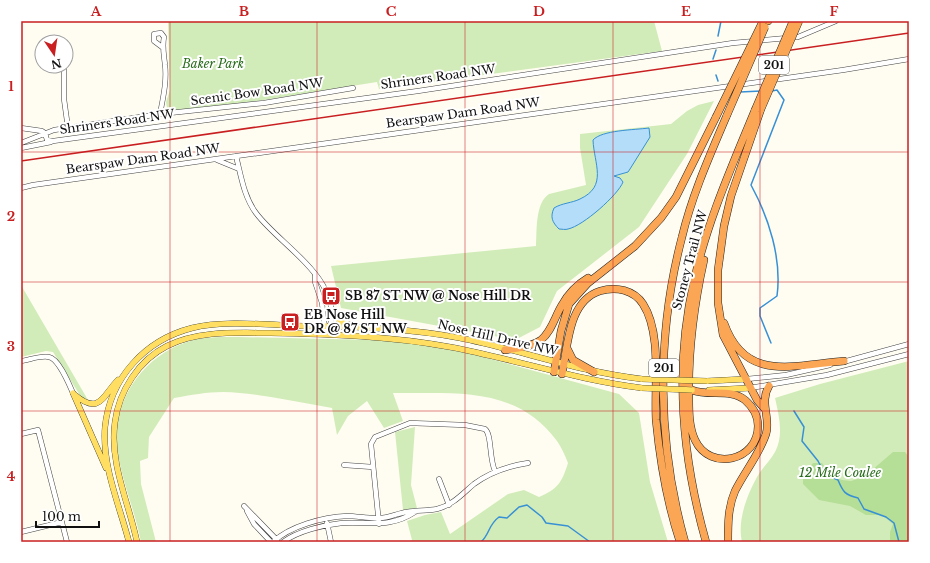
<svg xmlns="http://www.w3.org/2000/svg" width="930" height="563" viewBox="0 0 930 563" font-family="'Libre Baskerville',serif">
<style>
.green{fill:#d2ecb9}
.forest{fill:#b5de97}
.water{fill:#b4ddf9;stroke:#3790d5}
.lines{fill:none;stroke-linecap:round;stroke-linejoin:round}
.stream{stroke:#3790d5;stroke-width:1.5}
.minor-casing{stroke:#434343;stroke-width:5.5}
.major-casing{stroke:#212121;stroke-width:6}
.highway-casing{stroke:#212121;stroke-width:8}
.minor{stroke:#fff;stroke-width:4.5}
.major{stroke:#ffde62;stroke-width:5.5}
.highway{stroke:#fba654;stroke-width:7}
.rail{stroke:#c91f21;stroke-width:1.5}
.major-bridge-casing{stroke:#212121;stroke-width:6;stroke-linecap:butt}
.highway-bridge-casing{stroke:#212121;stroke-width:8;stroke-linecap:butt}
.major-bridge{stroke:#ffde62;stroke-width:5.5}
.highway-bridge{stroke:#fba654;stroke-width:7}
.grid{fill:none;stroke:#c91f21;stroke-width:1;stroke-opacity:0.55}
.labels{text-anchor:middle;stroke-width:4;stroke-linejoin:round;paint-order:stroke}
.shield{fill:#fff;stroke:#585858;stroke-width:1}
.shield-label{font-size:11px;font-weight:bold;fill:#101010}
.park-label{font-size:12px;font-style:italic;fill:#296c1b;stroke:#fff}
.street-label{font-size:12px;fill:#101010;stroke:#fff}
.poi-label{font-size:12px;font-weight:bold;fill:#101010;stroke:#fff;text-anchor:start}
.neatline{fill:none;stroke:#c91f21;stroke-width:1.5}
.grid-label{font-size:13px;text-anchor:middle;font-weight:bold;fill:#c91f21}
</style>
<rect width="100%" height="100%" fill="#fffdf2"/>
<!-- green -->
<path class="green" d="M168,21H654L662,51L379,89L377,82L225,106L171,112L167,108L166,102L170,90Z
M714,101L687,154L639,227L557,291L540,327L515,340L341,308L331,266L536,246C537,231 535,203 549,194L586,185L580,148V134L671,124L687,111L698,105Z
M21,285L88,400L81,397L53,352L46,351L21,357Z
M239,337L374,340L419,344L476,355L619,394L639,413L650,482L668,542H408L412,540L407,521L425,515L441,512L450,534L508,494L524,490L539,497C558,489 562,482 568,463C565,456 562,448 557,441C516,385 454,394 393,393L403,421L384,428L367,401L348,416L337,435L332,408C297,402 260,393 223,392C207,392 191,395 174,398L149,437L148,458L140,461L141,484L156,542H141C135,510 121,480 117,447C112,401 143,356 187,342C204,336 222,337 239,337Z
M909,361V542H742C737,521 747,495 757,477C762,468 770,461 775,452C784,435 779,416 775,398L820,384Z
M415,427L411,485L417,508L403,510L395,432Z"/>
<!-- forest -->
<path class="forest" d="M893,452H905L909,457V542H890V532L893,524L882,515H866L850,506L819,500L803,484V475L813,463H822L831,476L842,480L851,481L864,477Z"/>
<!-- water -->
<path class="water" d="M649,128L650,137L630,169L628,172L614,176L620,178L623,182C618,195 583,226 568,229C566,230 561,229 559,229C552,222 550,217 554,208C562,203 572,203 580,199C608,186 594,164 593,140C602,130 634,130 649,128Z"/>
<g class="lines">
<!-- stream -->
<path class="stream" d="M718,36L721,21
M713,59L716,50
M716,75L718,81
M740,92L761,91
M771,343L760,316V308L777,296C782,259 769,218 751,185L784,100L777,90L772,91
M794,411L804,427L802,441L818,461L825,474L838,480C843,492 845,495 858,498L864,509L886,517L894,523L899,542
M481,542C490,534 488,525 499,517L507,518L519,507L527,505L542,517L546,523L568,526L590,542
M607,542H613"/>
<!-- minor casing -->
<g class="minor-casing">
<path id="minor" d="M66,48V58
M64,66V99L68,128
M160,114C163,98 167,81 165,65C164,55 162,47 164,37L161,33L154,34V41L162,47
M21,128L42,131L45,133
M45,133L47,140L53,141L418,91L733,43L798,37L836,21
M21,143L54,130L160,114L264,103L353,88
M21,148L51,142
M236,156C241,176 244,197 256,213C281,247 350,283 327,334
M217,160L239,169
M21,188L33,185L843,70L909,59
M315,276V282L322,303L325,329
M21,361C29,360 41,355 49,357C59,359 69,384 73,393
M843,362L909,344
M747,379L786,375L830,365
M750,388L827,375L909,354
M21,434L38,430L67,542
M344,465L373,467
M439,479L449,505
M244,506L277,540
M247,511L254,524L271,542
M327,523L331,542
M379,524L371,444L375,437L410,423L465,425L485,429C492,434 489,459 495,471
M21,532L62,522
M273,542C290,526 323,517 347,516C358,516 369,519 380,518C389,518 398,513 407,512C417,510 427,511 437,509C453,505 462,494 474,484C490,472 508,466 528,463
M283,542C298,531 323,525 342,523C369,521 389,529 415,512"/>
</g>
<!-- major casing -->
<g class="major-casing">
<path id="major" d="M331,311L340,321L351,325
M707,381L747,379
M709,390L750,388
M73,393L106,468
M75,395C100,416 103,395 118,380
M129,542C119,504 102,466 105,427C110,378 145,340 192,328C223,320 270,325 303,326C356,326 408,328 460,338C521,350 579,372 642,379
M137,542C129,503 109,463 115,422C119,391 139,360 167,346C199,330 237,333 271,333C331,334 390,336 450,347C514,359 577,380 642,388"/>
</g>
<!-- highway casing -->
<g class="highway-casing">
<path id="highway" d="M767,21H768
M761,109L731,196L724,226L718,270V303L723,335L757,400L764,408
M724,323C745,383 793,365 844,361
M567,348L573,360L594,372
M505,350C517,348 532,347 541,340C552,331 555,316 562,305C568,294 578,284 588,278
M554,372L561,331L569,304L588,283L635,246L661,218L676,197L716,117
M562,374C568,346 568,301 600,291C616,286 634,290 643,304C662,333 654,386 656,420C660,461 667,503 680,542
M692,390C709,397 730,388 745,400C753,407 758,416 758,426C758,461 710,472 695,440C689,427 689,412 689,398C688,351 694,305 704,260
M685,542C657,443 656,336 682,237C692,195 710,155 727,115
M706,542C682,457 674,368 694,281C707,222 732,166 755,110
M728,542C728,524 728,507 735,491C745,471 759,455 766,434C771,418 759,402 769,386"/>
</g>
<!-- minor -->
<use href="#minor" class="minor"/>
<!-- major -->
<use href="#major" class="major"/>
<!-- highway -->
<use href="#highway" class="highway"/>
<!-- rail -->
<path class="rail" d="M21,161L909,33"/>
<!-- major-bridge casing -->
<g class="major-bridge-casing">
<path id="major-bridge" d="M642,379L707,381
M642,388L692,390"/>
</g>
<!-- highway-bridge casing -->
<g class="highway-bridge-casing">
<path id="highway-bridge" d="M761,109L799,21
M755,110L793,21
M727,115L765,27
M716,117L763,21"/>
</g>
<!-- major-bridge -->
<use href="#major-bridge" class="major-bridge"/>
<!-- highway-bridge -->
<use href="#highway-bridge" class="highway-bridge"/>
</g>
<!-- grid -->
<path class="grid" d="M170,21V542M317,21V542M465,21V542M613,21V542M760,21V542M21,152H909M21,282H909M21,411H909"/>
<!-- icons -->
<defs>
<g id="bus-square" transform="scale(1)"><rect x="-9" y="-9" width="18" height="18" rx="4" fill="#c91f21" stroke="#fff"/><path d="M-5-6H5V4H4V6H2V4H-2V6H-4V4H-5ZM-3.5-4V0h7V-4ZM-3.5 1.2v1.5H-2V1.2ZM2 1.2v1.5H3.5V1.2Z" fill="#fff"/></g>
</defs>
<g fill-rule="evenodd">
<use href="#bus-square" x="331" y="296"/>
<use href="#bus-square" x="290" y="322"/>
</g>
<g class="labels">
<!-- shield labels -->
<g class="shield">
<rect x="759" y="56" width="30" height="18" rx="3"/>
<rect x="649" y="359" width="30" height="18" rx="3"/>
</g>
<g class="shield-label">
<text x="774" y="69">201</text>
<text x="664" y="372">201</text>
</g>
<!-- park labels -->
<g class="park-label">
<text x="213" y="68">Baker Park</text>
<text x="840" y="477">12 Mile Coulee</text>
</g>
<!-- street labels -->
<g class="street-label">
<text transform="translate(438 77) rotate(-8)" y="4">Shriners Road NW</text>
<text transform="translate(257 92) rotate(-8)" y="4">Scenic Bow Road NW</text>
<text transform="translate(463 113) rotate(-8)" y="4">Bearspaw Dam Road NW</text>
<text transform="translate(117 122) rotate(-8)" y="4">Shriners Road NW</text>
<text transform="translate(143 159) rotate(-8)" y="4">Bearspaw Dam Road NW</text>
<text transform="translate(690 260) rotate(-75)" y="4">Stoney Trail NW</text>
<text transform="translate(498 338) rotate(13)" y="4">Nose Hill Drive NW</text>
</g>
<!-- poi labels -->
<g class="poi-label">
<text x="345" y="300">SB 87 ST NW @ Nose Hill DR</text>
<text x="304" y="319">EB Nose Hill<tspan x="304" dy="14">DR @ 87 ST NW</tspan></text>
</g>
</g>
<!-- border -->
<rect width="930" height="563" fill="none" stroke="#ffffff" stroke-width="44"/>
<!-- north arrow -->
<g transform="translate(54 54) rotate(167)"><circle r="19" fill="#ffffff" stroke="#9f9f9f"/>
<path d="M0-3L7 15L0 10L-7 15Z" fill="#c91f21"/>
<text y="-6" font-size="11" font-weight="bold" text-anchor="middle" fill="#101010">N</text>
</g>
<!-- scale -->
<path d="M36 521v6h63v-6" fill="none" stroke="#101010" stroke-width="2"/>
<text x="42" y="521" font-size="12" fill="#101010" stroke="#ffffff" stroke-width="3" paint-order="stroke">100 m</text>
<rect x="22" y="22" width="886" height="519" class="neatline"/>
<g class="grid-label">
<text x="96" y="16">A</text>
<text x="244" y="16">B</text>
<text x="391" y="16">C</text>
<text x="539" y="16">D</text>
<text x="686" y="16">E</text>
<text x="834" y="16">F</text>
<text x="11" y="91">1</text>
<text x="11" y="221">2</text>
<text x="11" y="351">3</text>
<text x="11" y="481">4</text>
</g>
</svg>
